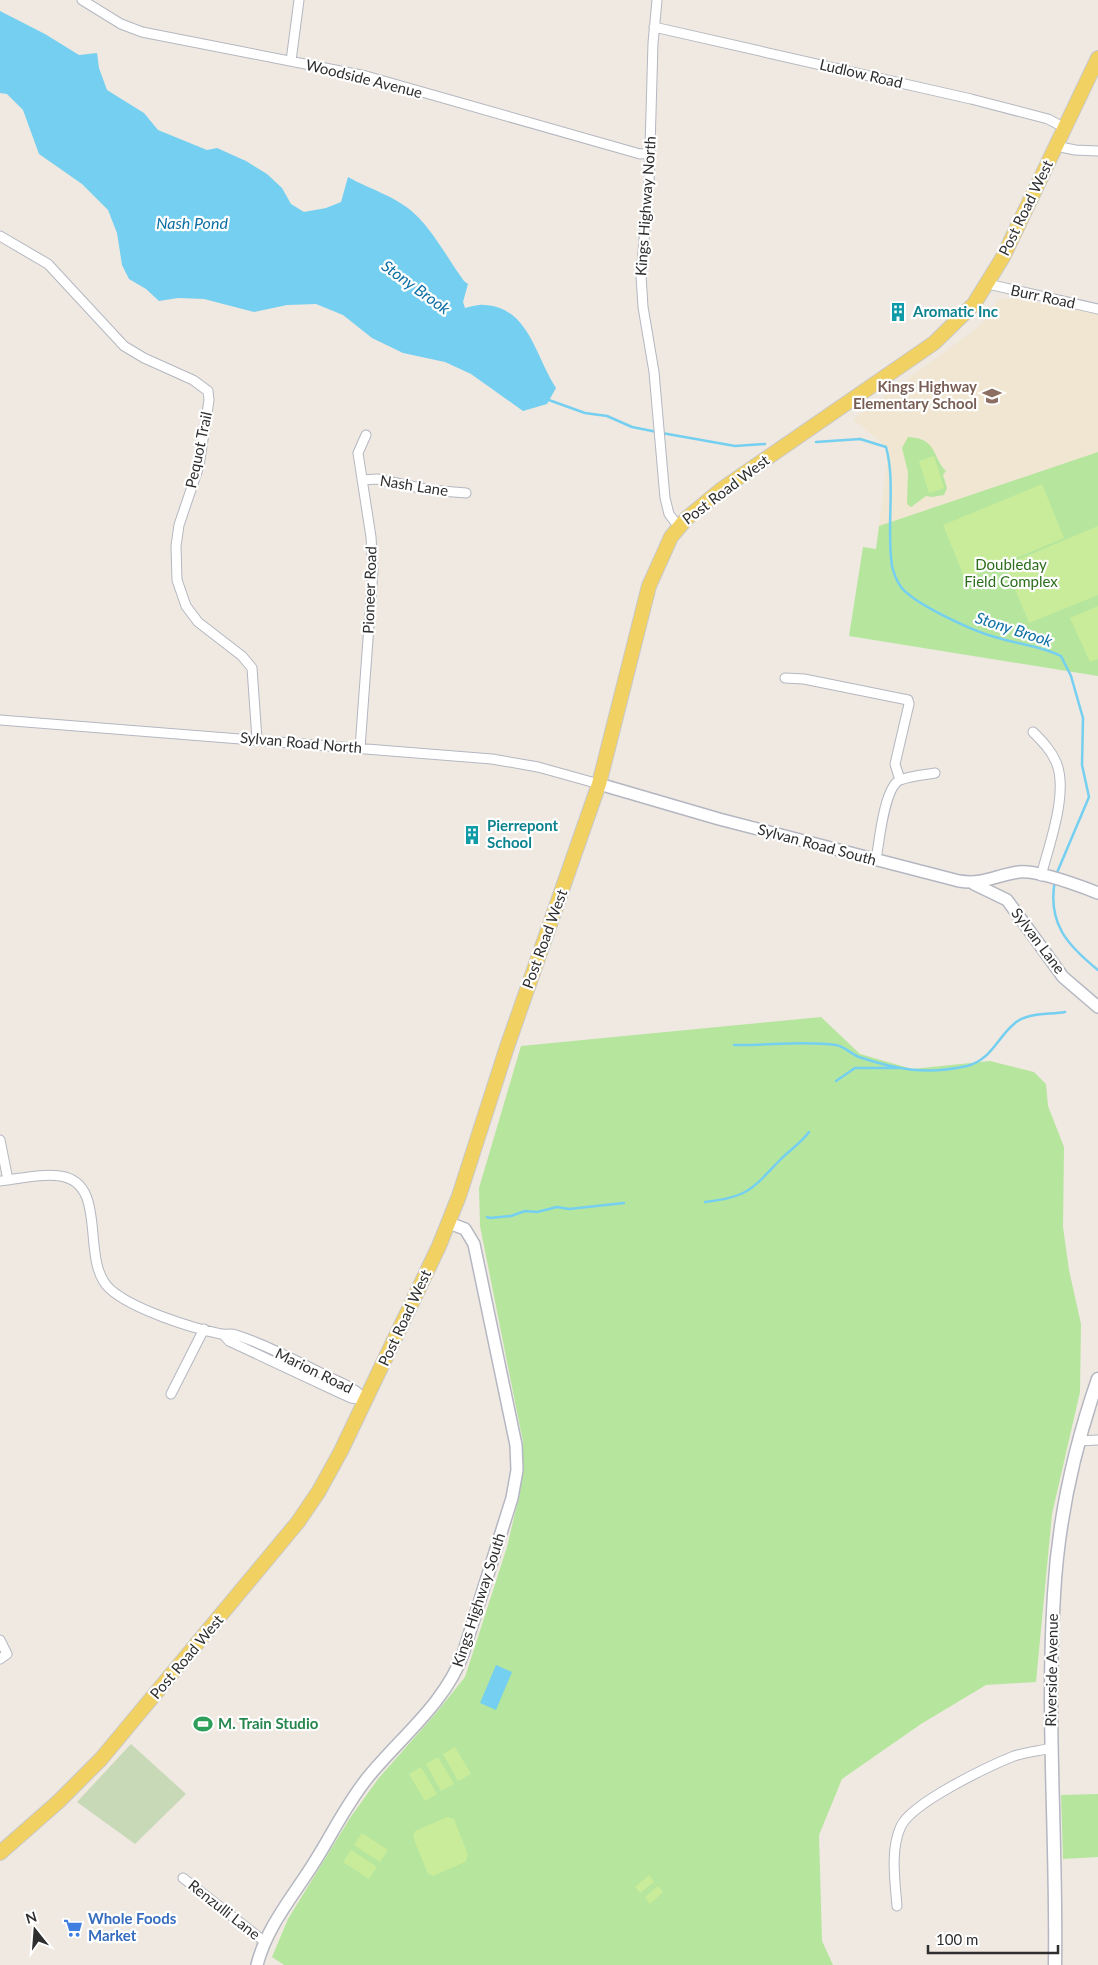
<svg xmlns="http://www.w3.org/2000/svg" width="1098" height="1965" viewBox="0 0 1098 1965" font-family="Lato,sans-serif">
<style>
.education{fill:#f0e6d1}
.green{fill:#b6e59e}
.cemetery{fill:#c8d9b8}
.pitch{fill:#c9ec9a}
.water{fill:#75cff0}
.lines{fill:none;stroke-linecap:round;stroke-linejoin:round}
.stream{stroke:#75cff0;stroke-width:2.5}
.minor-casing{stroke:#b4b7c1;stroke-width:11}
.tertiary-casing{stroke:#b4b7c1;stroke-width:14}
.secondary-casing{stroke:#b4b7c1;stroke-width:15}
.primary-casing{stroke:#c9c9c9;stroke-width:16}
.minor{stroke:#fff;stroke-width:9}
.tertiary{stroke:#fff;stroke-width:11}
.secondary{stroke:#fff;stroke-width:12}
.primary{stroke:#f2d163;stroke-width:14}
.labels{text-anchor:middle;stroke-width:4.5;stroke-linejoin:round;paint-order:stroke}
.street-label{font-size:15px;fill:#2e2e2e;stroke:#fff}
.culture-label{font-size:15px;font-weight:bold;fill:#0d838f;stroke:#fff;text-anchor:start}
.education-label{font-size:15px;font-weight:bold;fill:#785e54;stroke:#fff;text-anchor:end}
.park-label{font-size:15px;fill:#2c6e1b;stroke:#fff}
.leisure-label{font-size:15px;font-weight:bold;fill:#27864d;stroke:#fff;text-anchor:start}
.shop-label{font-size:15px;font-weight:bold;fill:#366cbe;stroke:#fff;text-anchor:start}
.water-label{font-size:16px;font-style:italic;fill:#0d6fa3;stroke:#fff}
</style>
<rect width="100%" height="100%" fill="#efe9e1"/>
<!-- education -->
<path class="education" d="M999,299H1022L1098,314V452L879,526L889,449L853,419L980,326Z"/>
<!-- green -->
<path class="green" d="M908,437C938,438 932,458 946,471L943,475L947,488L944,495L932,497L926,496L911,507L907,504L908,472L902,448Z
M1098,452V676L849,636L863,547L876,549L879,526Z
M821,1017L860,1054L912,1069L990,1061L1034,1072L1046,1084L1048,1106L1064,1147L1063,1227L1069,1270L1081,1324L1080,1392L1052,1514L1036,1682L986,1685L921,1724L842,1779L819,1835L822,1941L833,1965H284L272,1957L288,1919L350,1818L378,1779L436,1713L465,1677L507,1547L520,1492L523,1442L480,1226L479,1188L521,1046Z
M1098,1794V1857L1063,1859L1061,1795Z"/>
<!-- cemetery -->
<path class="cemetery" d="M131,1744L186,1794L135,1844L77,1802Z"/>
<!-- pitch -->
<path class="pitch" d="M934,456L944,488L929,493L919,461Z
M1042,484L1064,538L965,579L943,525Z
M1098,526V595L1029,623L1005,565Z
M1098,606V659L1090,662L1070,618Z
M455,1747L471,1774L458,1781L443,1754Z
M438,1757L454,1784L441,1791L426,1764Z
M421,1767L437,1794L425,1801L409,1774Z
M447,1817L454,1819L468,1855L465,1862L433,1876L428,1874L413,1837L415,1831Z
M362,1833L388,1850L380,1862L354,1845Z
M351,1850L377,1867L369,1879L343,1862Z
M649,1875L654,1882L640,1893L635,1887Z
M658,1886L663,1892L650,1904L645,1897Z"/>
<!-- water -->
<path class="water" d="M0,11L45,34L79,55L97,53L99,68L107,90L144,113L158,130L207,150L217,148L246,161L267,174L282,188L291,204L304,212L326,208L341,202L348,177C371,190 399,197 418,217C434,233 450,262 464,281L468,284L463,302L465,308C471,307 478,304 484,305C529,307 535,356 556,388L547,404L523,411L471,374L445,362L403,353L372,338L343,315L316,304L287,305L254,312L204,299L178,298L159,301L146,289L129,279L122,265L117,233L108,210L82,184L39,154L23,110L7,94L0,93Z
M496,1665L512,1672L496,1710L480,1703Z"/>
<g class="lines">
<!-- stream -->
<path class="stream" d="M546,399L585,413L607,416L632,427L657,432
M662,433L735,446L765,444
M816,442L860,439L886,447C896,483 886,527 892,566C894,574 896,580 901,587C914,604 973,631 995,637C1017,644 1041,646 1061,656L1071,676L1083,718L1082,765L1089,797L1056,875
M1055,880C1047,923 1067,945 1098,970
M734,1045C768,1046 802,1040 836,1045C844,1046 851,1054 859,1057C898,1070 926,1075 967,1066C991,1060 997,1038 1014,1024C1026,1012 1049,1015 1065,1012
M836,1081L855,1068H899
M705,1202C749,1197 752,1189 781,1159C790,1150 802,1142 809,1132
M487,1217L490,1218L511,1216L525,1211L537,1212L557,1207L569,1209L624,1203"/>
<!-- minor casing -->
<g class="minor-casing">
<path id="minor" d="M82,0L121,24L142,32L366,76L640,154L650,153
M657,0L653,43L649,182L641,275L643,307L654,372L665,498L669,514L679,527
M654,27L971,99L1048,119L1065,128
M291,61L299,0
M1056,146L1075,150L1098,151
M0,236L48,264L124,346L144,358L193,380L208,391L209,400L199,466L179,525L176,546L177,580L186,606L198,622L242,656L252,668L257,739
M988,284L1098,309
M362,480L377,479L430,490L466,493
M785,678L804,679L908,700L909,704L895,764L900,780
M0,720L492,759L538,767L599,784
M1033,732C1042,741 1051,750 1056,762C1069,792 1049,845 1041,876
M360,748L373,571L371,537L358,453L366,435
M876,860C879,843 884,787 900,780C911,776 924,775 935,773
M0,1140L8,1180
M0,1181C19,1179 42,1173 60,1176C110,1183 79,1261 110,1289C132,1309 191,1328 221,1334C226,1335 231,1333 236,1335C274,1347 310,1369 346,1385L356,1391L366,1400L351,1398L340,1393L229,1341L223,1334
M171,1394L204,1329
M1079,1441L1098,1440
M0,1640L7,1654L0,1659
M183,1878L265,1942
M897,1906C895,1881 890,1849 901,1826C913,1802 989,1766 1014,1756C1026,1752 1039,1751 1052,1748"/>
</g>
<!-- tertiary casing -->
<g class="tertiary-casing">
<path id="tertiary" d="M599,784L719,819L959,881C984,885 996,875 1019,872C1037,870 1080,886 1098,893
M974,884L1007,900L1063,977L1098,1007
M257,1965C266,1929 290,1900 310,1869C330,1839 345,1805 369,1776C402,1736 445,1703 463,1654L512,1498L517,1470L516,1445L474,1244L465,1229L449,1223"/>
</g>
<!-- secondary casing -->
<g class="secondary-casing">
<path id="secondary" d="M1055,1965C1057,1841 1046,1718 1054,1594C1058,1522 1074,1448 1098,1379"/>
</g>
<!-- primary casing -->
<g class="primary-casing">
<path id="primary" d="M0,1853L58,1802L101,1759L298,1522L319,1491L341,1451L439,1246L459,1196L507,1047L599,784L649,586L671,537L687,518L722,489L934,343L974,304L1003,257L1098,58"/>
</g>
<!-- minor -->
<use href="#minor" class="minor"/>
<!-- tertiary -->
<use href="#tertiary" class="tertiary"/>
<!-- secondary -->
<use href="#secondary" class="secondary"/>
<!-- primary -->
<use href="#primary" class="primary"/>
</g>
<!-- icons -->
<defs>
<g id="building-bare" transform="scale(1.5)"><path d="M-4-6H4V6H1V3H-1V6H-4ZM-2.5-4.3h1.7v1.8h-1.7ZM.8-4.3h1.7v1.8H.8ZM-2.5-1h1.7V.8h-1.7ZM.8-1h1.7V.8H.8Z" fill="#0f9aa8" stroke="#fff" stroke-width="2.5" paint-order="stroke"/></g>
<g id="school-bare" transform="scale(1.5)"><path d="M0-5L7-2L0 1L-7-2ZM-4 1L0 2.5L4 1V4Q0 6-4 4Z" fill="#8d6e63" stroke="#fff" stroke-width="2.5" paint-order="stroke"/></g>
<g id="stadium-bare" transform="scale(1.5)"><path d="M0-5a6.5 5 0 1 0 0 10a6.5 5 0 1 0 0-10ZM-3.5-1.8h7v3.6h-7Z" fill="#2e9e5b" stroke="#fff" stroke-width="2.5" paint-order="stroke"/></g>
<g id="supermarket-bare" transform="scale(1.5)"><path d="M-6-5.5h2.5l.6 2H6L4.5 2H-2.5L-4.4-4H-6ZM-1.5 3.2a1.3 1.3 0 1 0 .1 0ZM3 3.2a1.3 1.3 0 1 0 .1 0Z" fill="#3f7fe0" stroke="#fff" stroke-width="2.5" paint-order="stroke"/></g>
</defs>
<g fill-rule="evenodd">
<use href="#building-bare" x="898" y="312"/>
<use href="#school-bare" x="992" y="396"/>
<use href="#building-bare" x="472" y="835"/>
<use href="#stadium-bare" x="203" y="1724"/>
<use href="#supermarket-bare" x="73" y="1928"/>
</g>
<g class="labels">
<!-- street labels -->
<g class="street-label">
<text transform="translate(861 74) rotate(13)" y="5">Ludlow Road</text>
<text transform="translate(364 79) rotate(14)" y="5">Woodside Avenue</text>
<text transform="translate(646 206) rotate(-86)" y="5">Kings Highway North</text>
<text transform="translate(1026 208) rotate(-64)" y="5">Post Road West</text>
<text transform="translate(1043 297) rotate(12)" y="5">Burr Road</text>
<text transform="translate(199 450) rotate(-78)" y="5">Pequot Trail</text>
<text transform="translate(414 486) rotate(9)" y="5">Nash Lane</text>
<text transform="translate(726 490) rotate(-37)" y="5">Post Road West</text>
<text transform="translate(370 590) rotate(-88)" y="5">Pioneer Road</text>
<text transform="translate(301 743) rotate(5)" y="5">Sylvan Road North</text>
<text transform="translate(817 845) rotate(15)" y="5">Sylvan Road South</text>
<text transform="translate(545 939) rotate(-70)" y="5">Post Road West</text>
<text transform="translate(1038 941) rotate(53)" y="5">Sylvan Lane</text>
<text transform="translate(405 1318) rotate(-65)" y="5">Post Road West</text>
<text transform="translate(314 1371) rotate(26)" y="5">Marion Road</text>
<text transform="translate(479 1600) rotate(-72)" y="5">Kings Highway South</text>
<text transform="translate(187 1657) rotate(-50)" y="5">Post Road West</text>
<text transform="translate(1052 1670) rotate(-89)" y="5">Riverside Avenue</text>
<text transform="translate(224 1910) rotate(38)" y="5">Renzulli Lane</text>
</g>
<!-- culture labels -->
<g class="culture-label">
<text x="913" y="317">Aromatic Inc</text>
<text x="487" y="831">Pierrepont<tspan x="487" dy="17">School</tspan></text>
</g>
<!-- education labels -->
<g class="education-label">
<text x="977" y="392">Kings Highway<tspan x="977" dy="17">Elementary School</tspan></text>
</g>
<!-- park labels -->
<g class="park-label">
<text x="1011" y="570">Doubleday<tspan x="1011" dy="17">Field Complex</tspan></text>
</g>
<!-- leisure labels -->
<g class="leisure-label">
<text x="218" y="1729">M. Train Studio</text>
</g>
<!-- shop labels -->
<g class="shop-label">
<text x="88" y="1924">Whole Foods<tspan x="88" dy="17">Market</tspan></text>
</g>
<!-- water labels -->
<g class="water-label">
<text x="192" y="229">Nash Pond</text>
<text transform="translate(416 287) rotate(36)" y="6">Stony Brook</text>
<text transform="translate(1014 629) rotate(18)" y="6">Stony Brook</text>
</g>
</g>
<!-- north arrow -->
<g transform="translate(35 1930) rotate(343)" stroke="#ffffff" stroke-width="4" paint-order="stroke">
<path d="M0-4L9 19L0 12L-9 19Z" fill="#2e2e2e"/>
<text y="-8" font-size="14" font-weight="bold" text-anchor="middle" fill="#2e2e2e">N</text>
</g>
<!-- scale -->
<path d="M928 1945v8h130v-8" fill="none" stroke="#2e2e2e" stroke-width="2.5"/>
<text x="936" y="1945" font-size="15" fill="#2e2e2e" stroke="#ffffff" stroke-width="4" paint-order="stroke">100 m</text>
</svg>
